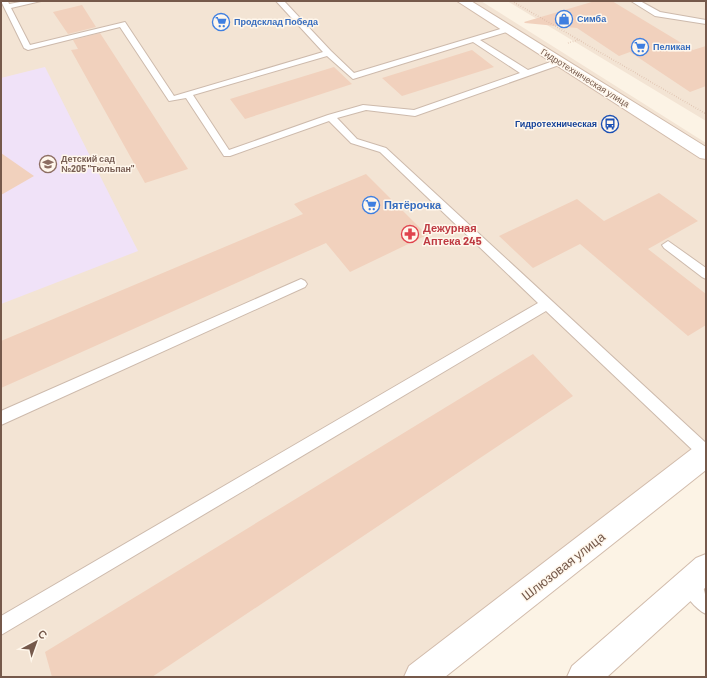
<svg xmlns="http://www.w3.org/2000/svg" width="707" height="678" viewBox="0 0 707 678" font-family="Barlow,sans-serif">
<style>
.residential{fill:#f3e4d4}
.education{fill:#f0e2f8}
.building{fill:#f1d1bd}
.lines{fill:none;stroke-linecap:round;stroke-linejoin:round}
.service-casing{stroke:#cdbaac;stroke-width:2}
.secondary-casing{stroke:#d2bcac;stroke-width:2}
.path{stroke:#d6b4a0;stroke-width:1.5;stroke-dasharray:0.5 2;stroke-linecap:butt}
.service{fill:#fff;fill-rule:evenodd}
.secondary{fill:#fff;fill-rule:evenodd}
.labels{text-anchor:middle;stroke-width:3;stroke-linejoin:round;paint-order:stroke}
.far-shop-label{font-size:9px;font-weight:bold;fill:#366cbe;stroke:#fff7ec;text-anchor:start}
.far-street-label{font-size:9px;fill:#75594b;stroke:#fff7ec}
.far-transit-label{font-size:9px;font-weight:bold;fill:#164399;stroke:#fff7ec;text-anchor:end}
.far-education-label{font-size:9px;font-weight:bold;fill:#785e54;stroke:#fff7ec;text-anchor:start}
.shop-label{font-size:11px;font-weight:bold;fill:#366cbe;stroke:#fff7ec;text-anchor:start}
.health-label{font-size:11px;font-weight:bold;fill:#be3a42;stroke:#fff7ec;text-anchor:start}
.near-street-label{font-size:13px;fill:#75594b;stroke:#fff7ec}
</style>
<rect width="100%" height="100%" fill="#fcf3e5"/>
<!-- residential -->
<path class="residential" d="M1,1H481L706,143V444L403,677H1Z
M507,1H706V121Z"/>
<!-- education -->
<path class="education" d="M45,67L138,251L1,304V78Z"/>
<!-- building -->
<path class="building" d="M595,1H612L693,50L706,46V86L690,92L630,52L619,56L577,28L525,23L524,22Z
M82,5L96,27L68,34L53,12Z
M100,33L188,169L145,183L71,50L78,49L73,40Z
M472,50L494,67L402,96L382,78Z
M334,67L352,84L245,119L230,99Z
M1,153L34,176L1,195Z
M366,174L427,235L350,272L326,243L1,388V341L303,214L294,204Z
M659,193L698,221L648,249L706,294V325L688,336L580,244L533,268L499,236L577,199L604,221Z
M533,354L573,396L152,677H52L45,652Z"/>
<g class="lines">
<!-- service casing -->
<g class="service-casing">
<path id="service" d="M1,1H8L9,4L26,1H41L11,8L30,45L125,22L174,96L323,52L276,1H284L331,51L354,73L507,27H510V31L480,40L528,70L556,60H562V64L415,116L366,110L337,118L357,139L386,148L706,443V460L701,458L546,311L1,635V616L538,303L380,152L351,143L329,121L230,156H224L186,98L169,101L120,27L28,50L24,48ZM473,42L520,73L414,110L363,105L328,115L229,150L193,95L327,56L353,79Z
M631,1H640L660,12L706,20V24L655,16Z
M668,241L706,268V279L702,277L664,248L662,245Z
M301,279L305,281L307,284L305,287L1,425V411Z
M688,574C707,582 706,596 706,614C695,609 684,594 679,583L682,577Z"/>
</g>
<!-- secondary casing -->
<g class="secondary-casing">
<path id="secondary" d="M457,1H471L706,147V159L700,158Z
M706,442V470L445,677H404L409,666L697,445Z
M706,554V587L607,677H567L572,666L696,558Z"/>
</g>
<!-- path -->
<path class="path" d="M512,1L706,114
M568,43L578,40"/>
<!-- service -->
<use href="#service" class="service"/>
<!-- secondary -->
<use href="#secondary" class="secondary"/>
</g>
<!-- icons -->
<defs>
<g id="shop-ring" transform="scale(0.9)"><circle r="9.5" fill="#fff7ec" stroke="#3f7fe0" stroke-width="1.5"/><path d="M-5-2.5h2.3a2.7 3.5 0 0 1 5.4 0H5L5.5 6h-11ZM-1.5-2.5h3a1.5 2.3 0 0 0-3 0Z" fill="#3f7fe0"/></g>
<g id="supermarket-ring" transform="scale(0.9)"><circle r="9.5" fill="#fff7ec" stroke="#3f7fe0" stroke-width="1.5"/><path d="M-6-5.5h2.5l.6 2H6L4.5 2H-2.5L-4.4-4H-6ZM-1.5 3.2a1.3 1.3 0 1 0 .1 0ZM3 3.2a1.3 1.3 0 1 0 .1 0Z" fill="#3f7fe0"/></g>
<g id="bus-ring" transform="scale(0.9)"><circle r="9.5" fill="#fff7ec" stroke="#1a4fb4" stroke-width="1.5"/><path d="M-5-6H5V4H4V6H2V4H-2V6H-4V4H-5ZM-3.5-4V0h7V-4ZM-3.5 1.2v1.5H-2V1.2ZM2 1.2v1.5H3.5V1.2Z" fill="#1a4fb4"/></g>
<g id="school-ring" transform="scale(0.9)"><circle r="9.5" fill="#fff7ec" stroke="#8d6e63" stroke-width="1.5"/><path d="M0-5L7-2L0 1L-7-2ZM-4 1L0 2.5L4 1V4Q0 6-4 4Z" fill="#8d6e63"/></g>
<g id="pharmacy-ring" transform="scale(0.9)"><circle r="9.5" fill="#fff7ec" stroke="#e0444e" stroke-width="1.5"/><path d="M-2-6h4v4h4v4h-4v4h-4v-4h-4v-4h4Z" fill="#e0444e"/></g>
</defs>
<g fill-rule="evenodd">
<use href="#shop-ring" x="564" y="19"/>
<use href="#supermarket-ring" x="221" y="22"/>
<use href="#supermarket-ring" x="640" y="47"/>
<use href="#bus-ring" x="610" y="124"/>
<use href="#school-ring" x="48" y="164"/>
<use href="#supermarket-ring" x="371" y="205"/>
<use href="#pharmacy-ring" x="410" y="234"/>
</g>
<g class="labels">
<!-- far-shop labels -->
<g class="far-shop-label">
<text x="577" y="22">Симба</text>
<text x="234" y="25">Продсклад Победа</text>
<text x="653" y="50">Пеликан</text>
</g>
<!-- far-street labels -->
<g class="far-street-label">
<text transform="translate(585 78) rotate(32)" y="3">Гидротехническая улица</text>
</g>
<!-- far-transit labels -->
<g class="far-transit-label">
<text x="597" y="127">Гидротехническая</text>
</g>
<!-- far-education labels -->
<g class="far-education-label">
<text x="61" y="162">Детский сад<tspan x="61" dy="10">№205 "Тюльпан"</tspan></text>
</g>
<!-- shop labels -->
<g class="shop-label">
<text x="384" y="209">Пятёрочка</text>
</g>
<!-- health labels -->
<g class="health-label">
<text x="423" y="232">Дежурная<tspan x="423" dy="13">Аптека 245</tspan></text>
</g>
<!-- near-street labels -->
<g class="near-street-label">
<text transform="translate(563 566) rotate(-38)" y="5">Шлюзовая улица</text>
</g>
</g>
<!-- border -->
<rect width="707" height="678" fill="none" stroke="#75594b" stroke-width="4"/>
<!-- north arrow -->
<g transform="translate(36 642) rotate(41)" stroke="#fff7ec" stroke-width="3" paint-order="stroke">
<path d="M0-3L7 15L0 10L-7 15Z" fill="#75594b"/>
<text y="-6" font-size="11" font-weight="bold" text-anchor="middle" fill="#75594b">С</text>
</g>
</svg>
